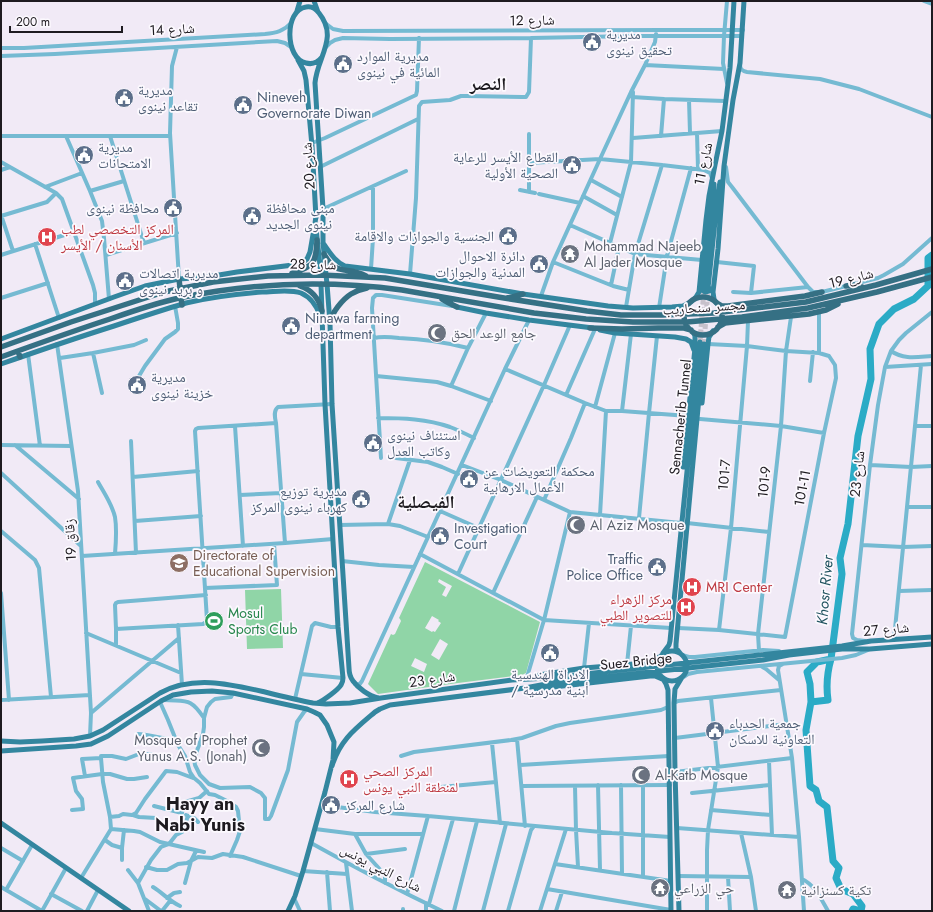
<svg xmlns="http://www.w3.org/2000/svg" width="933" height="912" viewBox="0 0 933 912" font-family="Jost,'Noto Naskh Arabic',sans-serif">
<style>
.green{fill:#90d5a7;fill-rule:evenodd}
.lines{fill:none;stroke-linecap:round;stroke-linejoin:round}
.river{stroke:#2babc6;stroke-width:7}
.major-tunnel{stroke:#c7c1cb;stroke-width:5;stroke-dasharray:5 2.5;stroke-linecap:butt}
.minor{stroke:#75bad2;stroke-width:4}
.major{stroke:#33869f;stroke-width:5}
.highway{stroke:#357084;stroke-width:5.5}
.labels{text-anchor:middle;stroke-width:3.5;stroke-linejoin:round;paint-order:stroke}
.street-label{font-size:14px;fill:#1e1b20;stroke:#fcf9fe}
.service-label{font-size:14px;fill:#4e5e75;stroke:#fcf9fe;text-anchor:start}
.health-label{font-size:14px;fill:#be3a42;stroke:#fcf9fe;text-anchor:start}
.worship-label{font-size:14px;fill:#5b616d;stroke:#fcf9fe;text-anchor:start}
.education-label{font-size:14px;fill:#785e54;stroke:#fcf9fe;text-anchor:start}
.leisure-label{font-size:14px;fill:#27864d;stroke:#fcf9fe;text-anchor:start}
.water-label{font-size:15px;font-style:italic;fill:#225460;stroke:#fcf9fe}
.district-label{font-size:18px;font-weight:bold;fill:#1e1b20;stroke:#fcf9fe}
</style>
<rect width="100%" height="100%" fill="#f1eaf6"/>
<!-- green -->
<path class="green" d="M425,562L540,622L526,673L522,675L458,683L378,694L368,684L391,634L393,635L395,634L401,621L400,619L399,618ZM439,579L452,586L446,597L442,595L446,587L438,582ZM432,616L439,620L438,621L441,623L435,632L433,631L432,632L425,628ZM440,639L448,644L439,660L431,655ZM415,658L427,664L424,672L411,666Z
M281,589L283,648L247,649L245,590Z"/>
<g class="lines">
<!-- river -->
<path class="river" d="M811,702L828,700C826,686 827,673 831,659
M852,911L853,909L861,911L862,906L853,894L841,889L836,878L839,868L833,861L827,807L819,801L816,790L810,786L806,730L811,702L810,684L807,672L817,662L831,659L842,574L840,558L848,524L858,436L871,379L870,349L879,324L894,309L914,299L928,286V258L932,255"/>
<!-- major-tunnel -->
<path class="major-tunnel" d="M700,342L704,289
M704,344L708,289"/>
<!-- minor -->
<path class="minor" d="M727,1L724,36L723,63L727,83
M924,1L932,4
M325,23L333,29L343,31L663,30H743
M177,47L172,66L170,133L179,279
M326,47L330,43L335,40L343,38L390,39L531,38L633,36H742
M1,48H24L265,34C276,33 284,31 291,23
M1,56L55,54L277,41L285,43L291,47
M740,64C740,69 742,71 747,72L820,79L859,89L932,117
M645,65L724,69
M632,97L664,99L725,101
M689,100L690,133
M697,133L698,169
M529,134V192
M1,136H170
M66,136L90,191L102,221L104,238L109,299
M110,136L144,243
M661,136L664,99
M633,138L722,131
M312,143L325,138L416,95L417,91L419,38
M1,162L56,193L62,199L93,285L95,293V304
M529,163L600,159L662,165L704,170L710,173L712,178
M320,167L418,119
M726,167L728,182L732,187L808,287L813,292H822L878,278L884,275L903,264L932,238
M1,170L10,167
M591,180L622,197
M45,187L82,173
M520,190L535,193
M90,191L124,181
M539,194L580,203
M583,196L617,215
M323,209L406,171
M1,215L13,251
M1,216L47,202L56,193
M570,225L635,254L702,260
M373,238H389
M610,243L631,162L633,92
M35,244L59,318
M1,255L74,232
M106,255L177,233
M553,262L613,286L629,290
M717,262L754,266L751,293
M371,269L373,238V186
M410,274L416,198L419,106L422,102L450,100L461,96H466L522,97H526L529,92L531,38
M611,285L619,247
M733,292L751,293L808,287
M541,296L553,262L600,159L631,92L645,65L655,42L656,34
M1,298L48,283
M626,307L635,254L662,165
M659,308L667,256L691,168
M819,312V353
M374,338C382,336 391,337 399,338C423,339 445,342 468,348
M57,344L78,491L91,713L90,736
M891,351C904,360 917,357 932,356
M93,353L102,393
M28,354L40,446
M60,358L93,353L134,345L146,340
M885,367L932,364
M505,369L585,403L606,411H622L688,416
M139,376L145,366L165,339L175,332L178,329V323L175,306
M376,376L437,382L451,386L491,401
M810,381L813,352
M451,386L468,348L486,313
M566,395L595,329
M595,407L615,333
M622,411L631,334
M378,418C403,418 427,419 450,427C458,430 466,434 474,438
M700,419L781,426L824,433
M276,423L285,543
M235,426L243,546
M915,426H932
M131,441L136,553
M1,445L71,446
M15,445L79,499
M381,458L372,308L373,298L376,295H382L452,306
M396,458L428,462L442,467L458,474
M462,465L501,480L570,512L681,523
M870,465L911,467L932,466
M1,473L81,546
M133,477L198,471
M98,482C104,493 112,504 115,517C117,529 116,542 115,554
M240,495L281,493
M544,500L571,438L585,403
M907,507H932
M440,511L483,530
M600,515L606,411
M639,518L649,413L657,336
M135,521L201,516
M687,523L769,532
M388,524L410,460
M340,525L388,524L400,526L428,537
M1,531L35,560L39,568L51,697
M862,545L903,547L932,546
M420,554L544,620L671,628
M82,556L285,543L333,539
M342,561L379,565L414,567
M458,574L544,385L570,325
M205,588L277,585L274,544
M899,591L932,590
M1,593L9,700
M493,593L537,497
M178,625L182,685
M678,628L719,630L785,637L824,433L836,378L835,365L829,356L819,353L786,351L747,346L708,344
M116,629L203,624L206,622L207,620L195,431L196,429L198,428L276,423C275,418 273,411 278,407L332,404
M719,630L731,528L747,346L748,321
M86,633L181,673
M894,639L921,365
M865,641L857,640L853,638L852,634L870,465L878,405L885,367L891,351L899,340L906,333L932,312
M116,645V629L115,605L116,603L118,602L206,595
M759,651L758,634L781,426L786,351L791,317
M682,655L689,657H695L763,650L779,651
M627,664L631,626
M783,664L779,666L778,670L792,758L799,837L804,911
M761,666L766,669L779,680
M584,668L589,623
M301,674L343,678
M527,677L544,620L570,512
M682,678L688,674L697,672L842,658L856,655L868,650
M355,684L359,685L362,681L505,369L529,320
M233,693L231,697L215,699L211,702L207,707L204,718V727L203,734L194,759L195,765L200,775L209,784L220,788L250,787L261,793L265,798V819H269L271,816L288,770L297,722L304,712L307,709
M295,699L312,626L315,623L331,627H338
M1,700L90,695
M164,700C187,702 190,697 204,718
M160,702L168,720L178,745L185,756L190,772L194,778L200,783L209,794L215,795L227,801L236,807L238,811L240,831L237,840L230,856
M674,703L678,701L781,690
M91,713L179,638
M138,734C149,734 160,739 171,739L176,743
M675,738L786,724
M517,739L525,826
M492,743L500,823
M401,756L414,752L511,740L522,738L556,726L570,723L661,710L668,707
M769,761L772,835
M520,765L669,756
M675,772L792,758
M85,776L82,759L101,758
M598,785L600,870
M621,785L622,874
M643,785V877
M522,786L670,785
M575,786L576,830L578,867
M430,788L496,782
M692,793L770,785
M322,805L375,812L428,816L612,833L670,837
M154,806L182,813L183,805L185,802L199,798L207,791
M72,810L83,809L82,799L76,791L73,778L102,774H110L127,779H134L147,777
M711,810L771,815
M133,815L139,817L156,818
M186,815L194,818L198,822
M110,817L119,816L123,814L132,815L136,813L145,799L166,771L177,772L193,778
M677,828L799,837
M111,829L134,831L140,832L160,842L204,852
M315,829L355,834H423
M741,833L751,877L756,911
M355,834L366,854L385,875V883
M105,840L112,845L122,848V860
M311,843C354,867 398,890 442,911
M1,848L23,861
M122,848L124,830
M366,854L405,849
M346,863L352,911
M555,864L671,881
M146,867L157,870H167L178,864L187,863L198,857L212,858L223,854L243,857L301,876
M128,870L138,883L149,911
M303,871L347,874
M327,872L330,911
M678,876L751,877
M728,877L730,911
M81,878L111,829L110,817L103,782L101,758V756H112L126,759L139,754H149L153,755
M802,879C815,885 821,899 828,911
M138,883L151,860L161,847L169,844L176,835L182,832L188,816
M185,883L191,861L196,851
M1,887L42,911
M153,887C163,893 169,901 180,906
M547,889L671,910
M6,890L32,845
M51,894L82,911
M407,894L428,816
M167,898L174,893L180,892
M294,898L300,911
M145,899L161,911
M426,903V911
M429,904L453,819
M403,909V911
M42,911L66,868
M87,911L98,890
M162,911L170,901
M454,911L477,821
M483,911L506,824
M508,911L531,830L534,826
M540,911L566,829
M556,911L562,892
M707,911V850L708,830L718,767L711,698"/>
<!-- major -->
<path class="major" d="M314,1L318,12
M297,11L300,1
M322,57C318,62 313,65 306,63C285,59 284,10 306,7C311,6 316,9 319,13C339,38 317,57 315,83L323,209V242L326,275L327,284L330,323L332,404L349,668C349,672 350,677 353,681C358,688 369,696 378,698
M298,60L304,71L306,80L312,146L316,218
M316,228L321,275
M323,243C329,251 335,262 345,266L410,274L523,294L608,306L633,308L672,307L683,306L691,302
M700,286L702,290L705,292L709,291L713,288
M704,288L714,184
M708,288L718,193L720,182
M692,301L696,297L699,292L706,220L709,196L715,165L722,131L730,68L734,1
M716,303L714,299L713,292L718,249L724,166L733,100L740,63L744,1
M457,307L486,313L529,320L593,328
M600,330L615,333L675,337L686,339L691,342L694,350
M1,339L114,297L145,286L179,279L207,277L237,272L301,264L307,259L310,252L315,223L316,216
M1,364C38,351 76,338 114,326C138,318 162,310 186,303C211,297 237,294 262,292C274,292 289,289 301,293C310,297 317,306 320,316
M702,403L708,344L709,337L713,331
M683,467L695,348V336L693,332
M657 666a15 15 0 1 1 30 0a15 15 0 1 1-30 0Z
M663,653L669,645L670,641L700,342
M680,653L676,648V644L704,344
M539,675L584,668L646,663L651,661L659,657
M663,679L666,684L668,690L671,911
M536,689L650,676H655L662,679
M318,703C324,700 338,690 341,685C343,682 343,681 343,678L338,627L325,404L321,284
M1,741L20,742L42,741L74,739L90,736L103,730L160,693C193,675 230,684 265,692C281,696 297,700 313,703L326,704L350,703L381,698L512,680L548,678L842,646L871,641L932,637
M1,751L76,746L91,744L108,736L161,701L173,695L191,692L212,691L233,693L307,709L314,712L320,715L327,725L334,742L333,760L325,792L303,871L295,896L288,911
M332,766C340,740 355,729 375,712L380,709L390,705L525,688L557,682L763,660L789,655L842,649H870L932,644
M1,823L129,911
M679,911L675,772L674,703L675,689L681,679"/>
<!-- highway -->
<path class="highway" d="M324,254C337,278 346,265 366,276
M292,273C314,266 316,264 317,240
M179,279L180,288
M300,286C312,290 319,298 322,311
M846,286L853,285L862,287
M684 316a19 19 0 1 1 38 0a19 19 0 1 1-38 0Z
M181,298L182,305
M508,298L523,294
M442,299L449,303L457,307
M717,303L722,306H728L805,296L822,292
M330,323C331,313 343,299 351,294C356,291 362,289 367,288
M718,327L725,323L809,314L826,310L838,304
M590,328L622,329L658,328H684L691,330
M1,347L71,322L164,292L213,282L268,276L321,275L385,278L504,298L587,311L621,315H662L714,313L806,302L876,285L932,269
M18,351L20,357
M1,357C37,344 73,331 110,319C133,311 156,303 179,298C192,295 205,293 218,291C279,282 341,282 402,290L534,313L586,319L633,322H687L742,317L808,308L877,292L932,277"/>
</g>
<!-- icons -->
<defs>
<g id="civic-disc" transform="scale(1)"><circle r="9.5" fill="#5c6f8a" stroke="#fcf9fe"/><path d="M-.6-6.5H3V-4.5H.6V-3L4-1V1h2V6H-6V1h2V-1L-.6-3ZM-1.2 2.5V6h2.4V2.5Z" fill="#fff"/></g>
<g id="hospital-disc" transform="scale(1)"><circle r="9.5" fill="#e0444e" stroke="#fcf9fe"/><path d="M-5-5h3v3.5h4V-5h3V5h-3V1.5h-4V5h-3Z" fill="#fff"/></g>
<g id="temple-disc" transform="scale(1)"><circle r="9.5" fill="#6b7280" stroke="#fcf9fe"/><path d="M0-6L5-2H3V0L6.5 2.5H4V6H1.5V3h-3V6H-4V2.5H-6.5L-3 0V-2H-5Z" fill="#fff"/></g>
<g id="mosque-disc" transform="scale(1)"><circle r="9.5" fill="#6b7280" stroke="#fcf9fe"/><path d="M3.5-4.9A6 6 0 1 0 3.5 4.9A5 5 0 1 1 3.5-4.9Z" fill="#fff"/></g>
<g id="university-disc" transform="scale(1)"><circle r="9.5" fill="#8d6e63" stroke="#fcf9fe"/><path d="M0-5L7-2L0 1L-7-2ZM-4 1L0 2.5L4 1V4Q0 6-4 4Z" fill="#fff"/></g>
<g id="stadium-disc" transform="scale(1)"><circle r="9.5" fill="#2e9e5b" stroke="#fcf9fe"/><path d="M0-5a6.5 5 0 1 0 0 10a6.5 5 0 1 0 0-10ZM-3.5-1.8h7v3.6h-7Z" fill="#fff"/></g>
</defs>
<g fill-rule="evenodd">
<use href="#civic-disc" x="592" y="42"/>
<use href="#civic-disc" x="343" y="64"/>
<use href="#civic-disc" x="124" y="98"/>
<use href="#civic-disc" x="243" y="105"/>
<use href="#civic-disc" x="84" y="155"/>
<use href="#civic-disc" x="572" y="165"/>
<use href="#civic-disc" x="173" y="208"/>
<use href="#civic-disc" x="252" y="216"/>
<use href="#civic-disc" x="508" y="236"/>
<use href="#hospital-disc" x="47" y="237"/>
<use href="#temple-disc" x="570" y="254"/>
<use href="#civic-disc" x="539" y="264"/>
<use href="#civic-disc" x="125" y="281"/>
<use href="#civic-disc" x="291" y="326"/>
<use href="#mosque-disc" x="437" y="333"/>
<use href="#civic-disc" x="137" y="385"/>
<use href="#civic-disc" x="373" y="443"/>
<use href="#civic-disc" x="469" y="479"/>
<use href="#civic-disc" x="361" y="499"/>
<use href="#mosque-disc" x="576" y="525"/>
<use href="#civic-disc" x="440" y="536"/>
<use href="#university-disc" x="179" y="563"/>
<use href="#civic-disc" x="657" y="567"/>
<use href="#hospital-disc" x="692" y="587"/>
<use href="#hospital-disc" x="686" y="607"/>
<use href="#stadium-disc" x="214" y="621"/>
<use href="#civic-disc" x="550" y="653"/>
<use href="#civic-disc" x="715" y="731"/>
<use href="#mosque-disc" x="261" y="748"/>
<use href="#mosque-disc" x="641" y="775"/>
<use href="#hospital-disc" x="349" y="779"/>
<use href="#civic-disc" x="331" y="805"/>
<use href="#temple-disc" x="660" y="888"/>
<use href="#temple-disc" x="787" y="890"/>
</g>
<g class="labels">
<!-- street labels -->
<g class="street-label">
<text transform="translate(532 20) rotate(-1)" y="5">شارع 12</text>
<text transform="translate(172 29) rotate(-3)" y="5">شارع 14</text>
<text transform="translate(703 164) rotate(-78)" y="5">شارع 11</text>
<text transform="translate(308 166) rotate(-94)" y="5">شارع 20</text>
<text transform="translate(313 264) rotate(1)" y="5">شارع 28</text>
<text transform="translate(851 278) rotate(-14)" y="5">شارع 19</text>
<text transform="translate(704 307) rotate(-4)" y="5">مجسر سنحاريب</text>
<text transform="translate(680 417) rotate(-84)" y="5">Sennacherib Tunnel</text>
<text transform="translate(857 474) rotate(-84)" y="5">شارع 23</text>
<text transform="translate(724 475) rotate(-85)" y="5">101-7</text>
<text transform="translate(764 482) rotate(-84)" y="5">101-9</text>
<text transform="translate(802 488) rotate(-79)" y="5">101-11</text>
<text transform="translate(70 540) rotate(-93)" y="5">زقاق 19</text>
<text transform="translate(886 629) rotate(-5)" y="5">شارع 27</text>
<text transform="translate(636 661) rotate(-6)" y="5">Suez Bridge</text>
<text transform="translate(432 679) rotate(-8)" y="5">شارع 23</text>
<text transform="translate(381 868) rotate(27)" y="5">شارع النبي يونس</text>
</g>
<!-- service labels -->
<g class="service-label">
<text x="606" y="39">مديرية<tspan x="606" dy="16">تحقيق نينوى</tspan></text>
<text x="357" y="61">مديرية الموارد<tspan x="357" dy="16">المائية في نينوى</tspan></text>
<text x="138" y="95">مديرية<tspan x="138" dy="16">تقاعد نينوى</tspan></text>
<text x="257" y="102">Nineveh<tspan x="257" dy="16">Governorate Diwan</tspan></text>
<text x="98" y="152">مديرية<tspan x="98" dy="16">الامتحانات</tspan></text>
<text x="558" y="162" text-anchor="end">القطاع الأيسر للرعاية<tspan x="558" dy="16">الصحية الأولية</tspan></text>
<text x="159" y="213" text-anchor="end">محافظة نينوى</text>
<text x="266" y="213">مبنى محافظة<tspan x="266" dy="16">نينوى الجديد</tspan></text>
<text x="494" y="241" text-anchor="end">الجنسية والجوازات والاقامة</text>
<text x="525" y="261" text-anchor="end">دائرة الاحوال<tspan x="525" dy="16">المدنية والجوازات</tspan></text>
<text x="139" y="278">مديرية اتصالات<tspan x="139" dy="16">و بريد نينوى</tspan></text>
<text x="305" y="323">Ninawa farming<tspan x="305" dy="16">department</tspan></text>
<text x="151" y="382">مديرية<tspan x="151" dy="16">خزينة نينوى</tspan></text>
<text x="387" y="440">استئناف نينوى<tspan x="387" dy="16">وكاتب العدل</tspan></text>
<text x="483" y="476">محكمة التعويضات عن<tspan x="483" dy="16">الأعمال الارهابية</tspan></text>
<text x="347" y="496" text-anchor="end">مديرية توزيع<tspan x="347" dy="16">كهرباء نينوى المركز</tspan></text>
<text x="454" y="533">Investigation<tspan x="454" dy="16">Court</tspan></text>
<text x="643" y="564" text-anchor="end">Traffic<tspan x="643" dy="16">Police Office</tspan></text>
<text x="550" y="679" text-anchor="middle">الادراة الهندسية<tspan x="550" dy="16">/ أبنية مدرسية</tspan></text>
<text x="729" y="728">جمعية الحدباء<tspan x="729" dy="16">التعاونية للاسكان</tspan></text>
<text x="345" y="810">شارع المركز</text>
</g>
<!-- health labels -->
<g class="health-label">
<text x="61" y="234">المركز التخصصي لطب<tspan x="61" dy="16">الأسنان / الأيسر</tspan></text>
<text x="706" y="592">MRI Center</text>
<text x="672" y="604" text-anchor="end">مركز الزهراء<tspan x="672" dy="16">للتصوير الطبي</tspan></text>
<text x="363" y="776">المركز الصحي<tspan x="363" dy="16">لمنطقة النبي يونس</tspan></text>
</g>
<!-- worship labels -->
<g class="worship-label">
<text x="584" y="251">Mohammad Najeeb<tspan x="584" dy="16">Al Jader Mosque</tspan></text>
<text x="451" y="338">جامع الوعد الحق</text>
<text x="590" y="530">Al Aziz Mosque</text>
<text x="247" y="745" text-anchor="end">Mosque of Prophet<tspan x="247" dy="16">Yunus A.S. (Jonah)</tspan></text>
<text x="655" y="780">Al-Katb Mosque</text>
<text x="674" y="893">حي الزراعي</text>
<text x="801" y="895">تكية كسنزانية</text>
</g>
<!-- education labels -->
<g class="education-label">
<text x="193" y="560">Directorate of<tspan x="193" dy="16">Educational Supervision</tspan></text>
</g>
<!-- leisure labels -->
<g class="leisure-label">
<text x="228" y="618">Mosul<tspan x="228" dy="16">Sports Club</tspan></text>
</g>
<!-- water labels -->
<g class="water-label">
<text transform="translate(825 590) rotate(-85)" y="5">Khosr River</text>
</g>
<!-- district labels -->
<g class="district-label">
<text x="488" y="90">النصر</text>
<text x="426" y="508">الفيصلية</text>
<text x="200" y="810">Hayy an<tspan x="200" dy="21">Nabi Yunis</tspan></text>
</g>
</g>
<!-- border -->
<rect width="933" height="912" fill="none" stroke="#1e1b20" stroke-width="4"/>
<!-- scale -->
<path d="M10 26v6h112v-6" fill="none" stroke="#1e1b20" stroke-width="2"/>
<text x="16" y="26" font-size="12" fill="#1e1b20" stroke="#fcf9fe" stroke-width="3" paint-order="stroke">200 m</text>
</svg>
